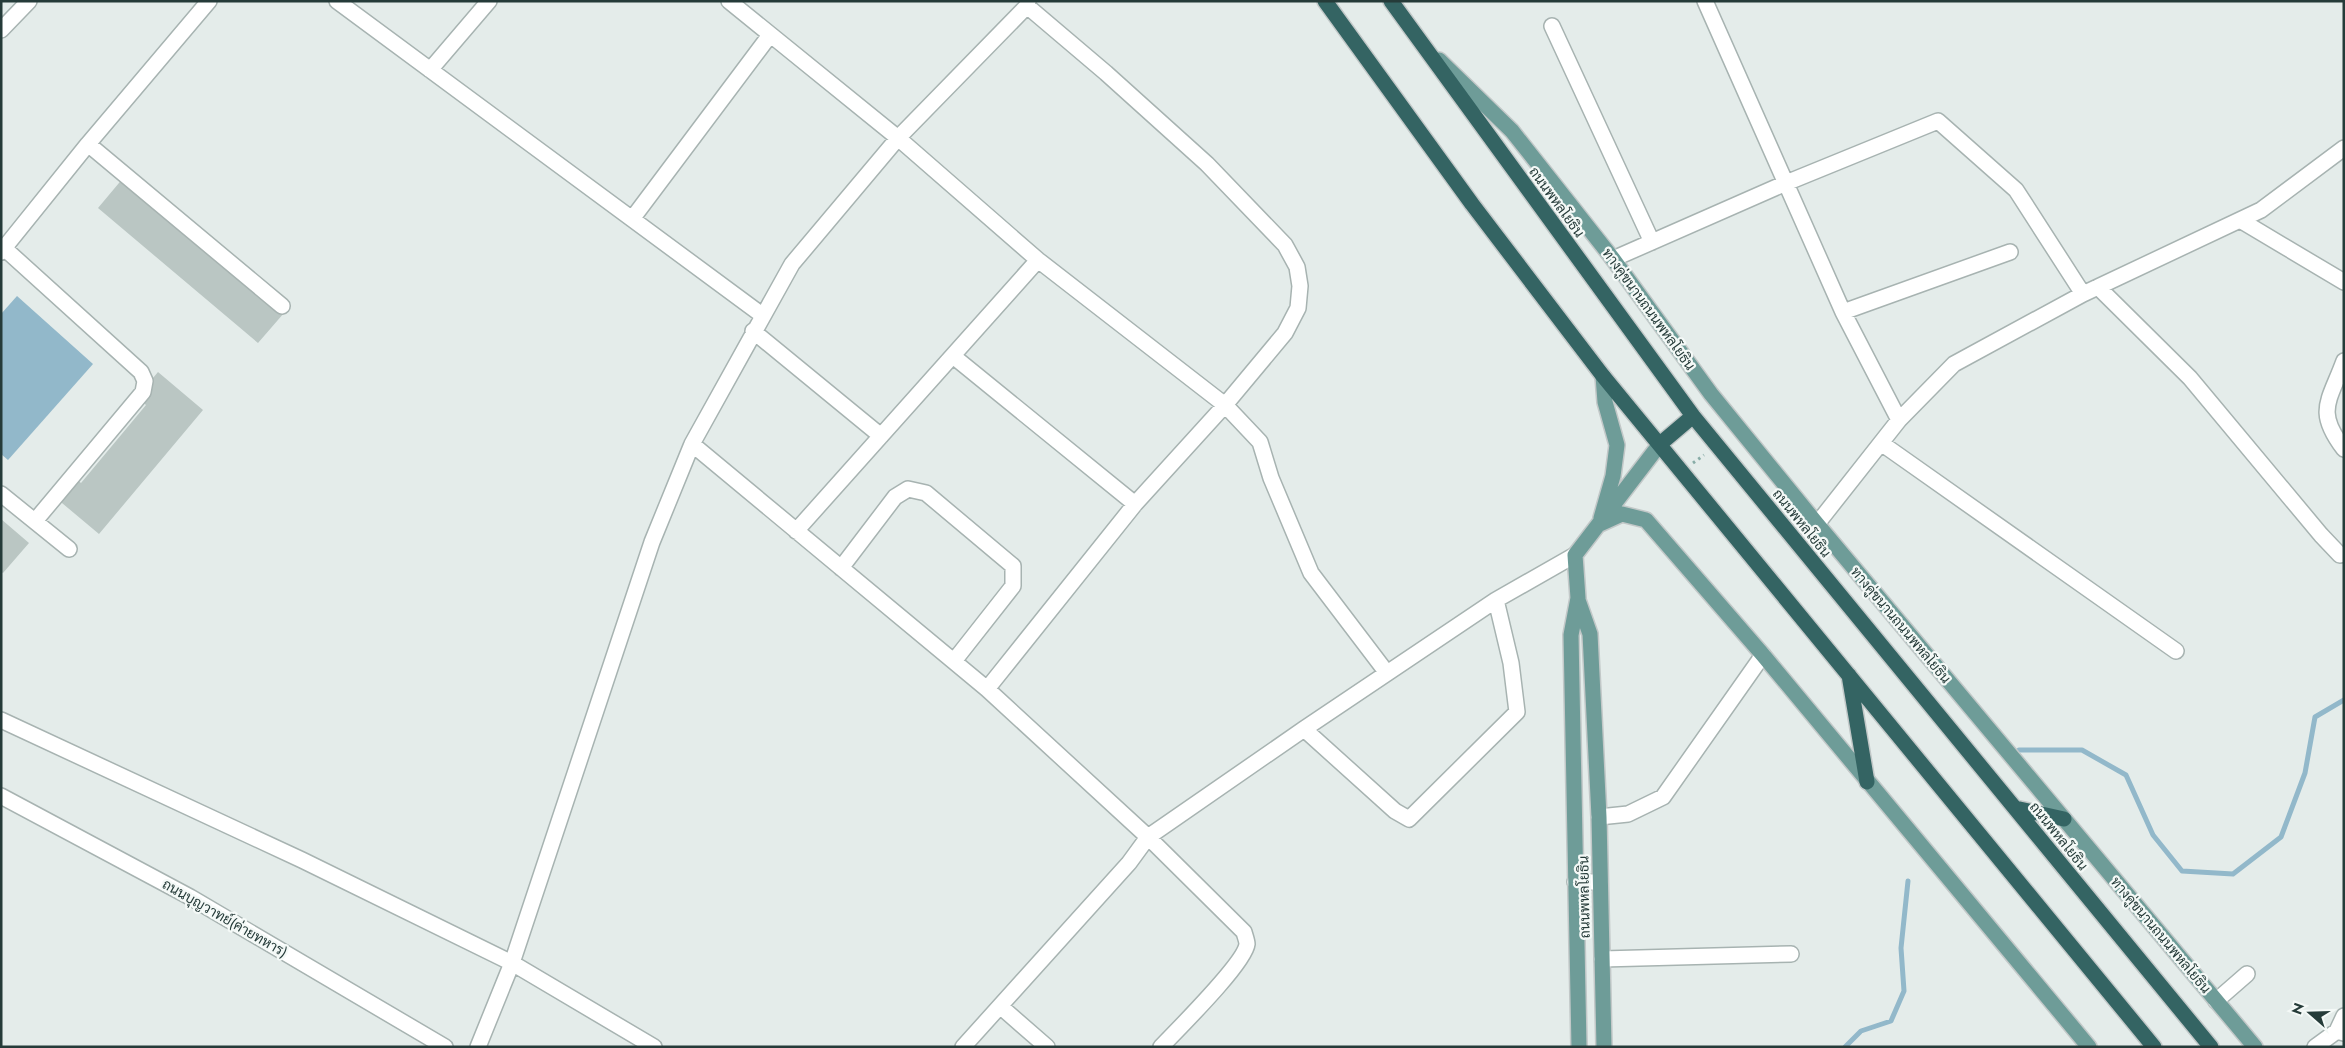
<svg xmlns="http://www.w3.org/2000/svg" width="2345" height="1048" viewBox="0 0 2345 1048" font-family="Jost,Sarabun,sans-serif">
<style>
.water{fill:#92b8ca}
.lines{fill:none;stroke-linecap:round;stroke-linejoin:round}
.stream{stroke:#92b8ca;stroke-width:5}
.building{fill:#bac6c3}
.minor-casing{stroke:#a7b3b1;stroke-width:18}
.major-casing{stroke:#c2c8c8;stroke-width:18}
.highway-casing{stroke:#c2c8c8;stroke-width:18}
.path{stroke:#88aca7;stroke-width:3;stroke-dasharray:2.5 4;stroke-linecap:butt}
.minor{stroke:#fff;stroke-width:15}
.major{stroke:#6e9c98;stroke-width:15}
.highway{stroke:#346463;stroke-width:15}
.labels{text-anchor:middle;stroke-width:4.5;stroke-linejoin:round;paint-order:stroke}
.street-label{font-size:14px;fill:#253b39;stroke:#f4f9f7}
</style>
<rect width="100%" height="100%" fill="#e4ecea"/>
<!-- water -->
<path class="water" d="M17,296L93,364L8,460L1,454V314Z"/>
<g class="lines">
<!-- stream -->
<path class="stream" d="M2019,750H2082L2126,775L2153,835L2182,871L2233,874L2281,837L2305,773L2315,717L2344,700
M1845,1047L1861,1031L1891,1021L1904,991L1901,948L1908,881"/>
</g>
<!-- building -->
<path class="building" d="M124,177L284,313L258,343L98,208Z
M158,372L203,410L99,534L56,498L74,477L81,483L146,405L137,397Z
M1,519L29,543L3,573L1,572Z"/>
<g class="lines">
<!-- minor casing -->
<g class="minor-casing">
<path id="minor" d="M337,1L762,315
M729,1L898,138L1038,260L1225,405L1260,442L1271,478L1311,573L1387,673
M1705,1L1843,312L1899,420
M1552,26L1652,242
M1,30L29,1
M430,70L489,1
M88,144L282,306
M632,219L770,35
M2240,220L2344,282
M4,248L141,372L145,381L143,392L35,521
M1,252L88,144L209,1
M1613,259L1786,183L1938,121L2016,190L2083,294
M2098,287L2190,378L2321,535L2340,555
M1843,312L2010,252
M753,331L881,436
M953,356L1135,504
M2344,361C2329,402 2315,411 2344,449
M1881,443L2176,651
M692,444L987,689L1148,837L1244,932C1245,936 1247,941 1247,944C1245,963 1177,1030 1161,1047
M1,494L69,549
M1817,524L1899,420L1954,364L2083,294L2261,210L2344,148
M796,531L1038,260
M841,568L895,497L908,489L926,493L1013,566V586L954,661
M987,689L1135,504L1225,405L1285,333L1298,308L1300,286L1297,267L1285,245L1207,164L1106,73L1027,6
M1,720L302,860L512,963L654,1047
M1304,729L1395,811L1409,819L1517,712L1511,663L1496,600
M1,796L190,897L445,1047
M1599,817L1628,814L1663,797L1763,655
M1575,882H1600
M1602,959L1791,954
M2216,1001L2247,974
M1000,1006L1047,1047
M2337,1031L2344,1016
M478,1047L512,963L652,542L692,444L792,264L898,138L1027,6L1028,1
M963,1047L1129,863L1148,837L1304,729L1496,600L1575,555
M2315,1047L2337,1031L2344,1033"/>
</g>
<!-- major casing -->
<g class="major-casing">
<path id="major" d="M1439,60L1512,131L1613,259L1711,394L1817,524L2255,1047
M1601,518L1613,476L1617,445L1605,402L1603,376
M1600,524L1622,514L1646,520L1763,655L2089,1047
M1578,600L1590,634L1599,817L1604,1047
M1579,1047L1571,635L1578,598L1575,555L1660,444"/>
</g>
<!-- highway casing -->
<g class="highway-casing">
<path id="highway" d="M1325,1L1472,204L1603,376L2154,1047
M1391,1L1693,416L2211,1047
M1660,444L1693,416
M1849,675L1867,782
M2015,808L2064,819"/>
</g>
<!-- path -->
<path class="path" d="M1693,463L1704,455"/>
<!-- minor -->
<use href="#minor" class="minor"/>
<!-- major -->
<use href="#major" class="major"/>
<!-- highway -->
<use href="#highway" class="highway"/>
</g>
<g class="labels">
<!-- street labels -->
<g class="street-label">
<text transform="translate(1557 202) rotate(54)" y="5">ถนนพหลโยธิน</text>
<text transform="translate(1649 309) rotate(54)" y="5">ทางคู่ขนานถนนพหลโยธิน</text>
<text transform="translate(1802 523) rotate(51)" y="5">ถนนพหลโยธิน</text>
<text transform="translate(1901 625) rotate(50)" y="5">ทางคู่ขนานถนนพหลโยธิน</text>
<text transform="translate(2059 836) rotate(51)" y="5">ถนนพหลโยธิน</text>
<text transform="translate(1584 897) rotate(-91)" y="5">ถนนพหลโยธิน</text>
<text transform="translate(225 918) rotate(30)" y="5">ถนนบุญวาทย์(ค่ายทหาร)</text>
<text transform="translate(2161 935) rotate(50)" y="5">ทางคู่ขนานถนนพหลโยธิน</text>
</g>
</g>
<!-- border -->
<rect width="2345" height="1048" fill="none" stroke="#253b39" stroke-width="5"/>
<!-- north arrow -->
<g transform="translate(2310 1013) rotate(290)" stroke="#f4f9f7" stroke-width="4" paint-order="stroke">
<path d="M0-4L9 19L0 12L-9 19Z" fill="#253b39"/>
<text y="-8" font-size="14" font-weight="bold" text-anchor="middle" fill="#253b39">N</text>
</g>
</svg>
